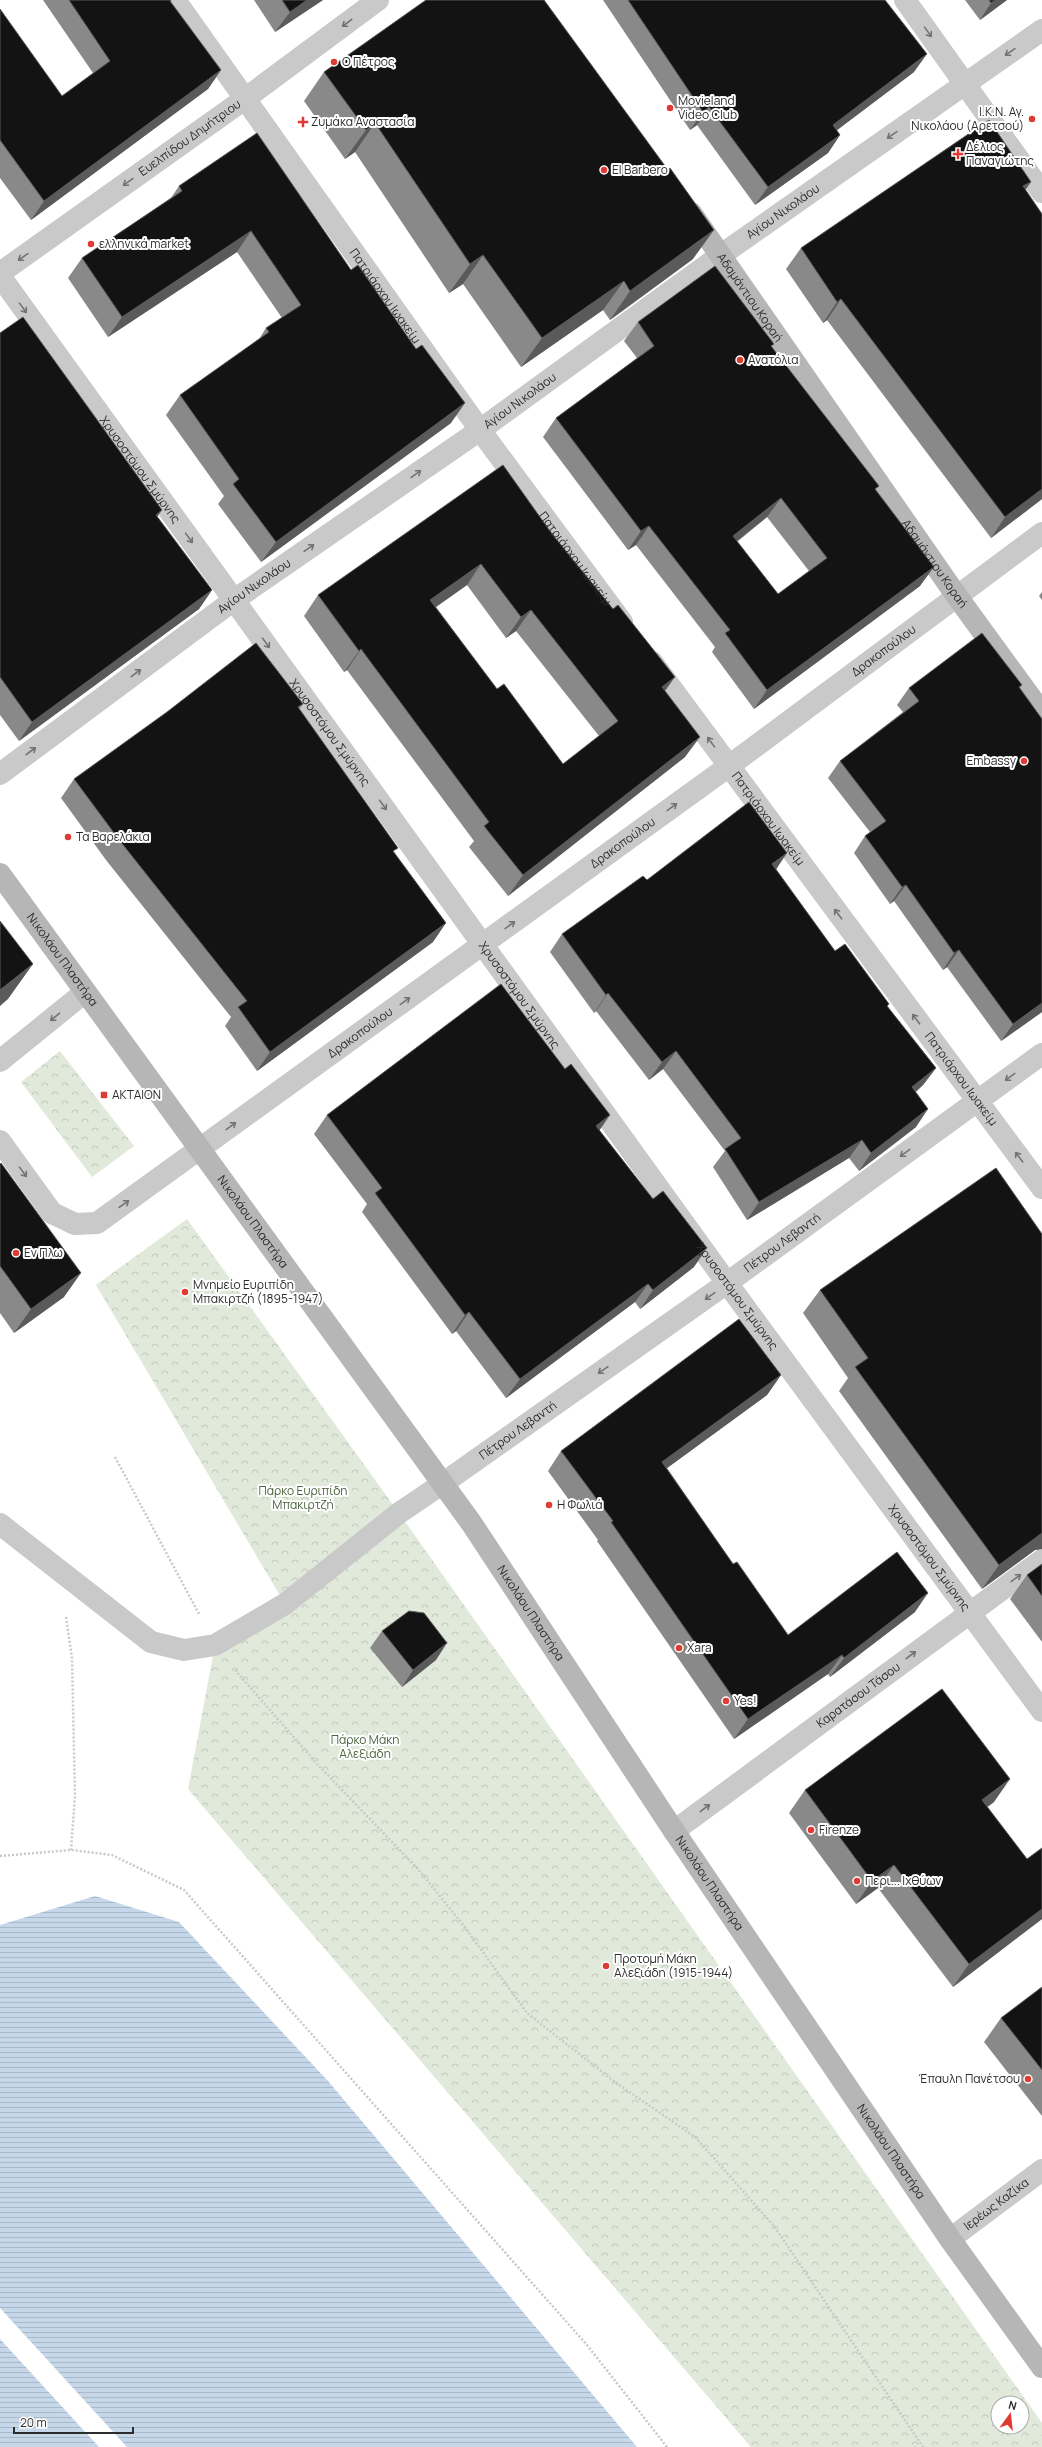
<svg xmlns="http://www.w3.org/2000/svg" width="1042" height="2447" viewBox="0 0 1042 2447" font-family="Manrope,sans-serif">
<style>
.park{fill:url(#park-crowns);fill-rule:evenodd}
.water{fill:url(#water-rules)}
.pier{fill:#fff}
.lines{fill:none;stroke-linecap:round;stroke-linejoin:round}
.path{stroke:#c9c9c9;stroke-width:2.5;stroke-dasharray:2 2;stroke-linecap:butt}
.lane{stroke:#c9c9c9;stroke-width:22}
.street{stroke:#c9c9c9;stroke-width:22}
.secondary{stroke:#b6b6b6;stroke-width:22}
.wall{fill:#898989;fill-rule:evenodd}
.shaded-wall{fill:#5a5a5a}
.building{fill:#131313;stroke:#5a5a5a;fill-rule:evenodd}
.oneway{stroke:#737373}
.poi-dot{fill:#de3b34;stroke:#fff;stroke-width:1.5}
.labels{text-anchor:middle;stroke-width:4;stroke-linejoin:round;paint-order:stroke}
.poi-label{font-size:12px;fill:#2c2c2c;stroke:#fff;text-anchor:start}
.street-label{font-size:12px;fill:#2c2c2c;stroke:#fff}
.park-label{font-size:12px;fill:#4a653c;stroke:#fff}
</style>
<defs>
<pattern id="park-crowns" width="20" height="18" patternUnits="userSpaceOnUse"><rect width="20" height="18" fill="#e0e9da"/><path d="M2 6a3 3 0 1 1 6 0M12 15a3 3 0 1 1 6 0" fill="none" stroke="#c0c8bb"/></pattern>
<pattern id="water-rules" width="6" height="5" patternUnits="userSpaceOnUse"><rect width="6" height="5" fill="#c6d7e9"/><path d="M0 2.5h6" fill="none" stroke="#aab9c8"/></pattern>
</defs>
<rect width="100%" height="100%" fill="#fff"/>
<!-- park -->
<path class="park" d="M60,1051L134,1146L92,1177L21,1082Z
M187,1219L399,1513L1042,2423V2447H751L188,1789L215,1645L285,1604L96,1285ZM998,2403H1022V2427H998Z"/>
<!-- water -->
<path class="water" d="M95,1896L179,1922L328,2081L637,2447H0V1925Z"/>
<!-- pier -->
<path class="pier" d="M0,2308L127,2447H99L0,2339Z"/>
<g class="lines">
<!-- path -->
<path class="path" d="M115,1457L199,1614
M66,1617L72,1658L75,1796L71,1850
M235,1670L319,1766L418,1869L464,1926L527,2013L615,2082L695,2137L774,2226L923,2447
M0,1856L71,1850L112,1855L184,1890L587,2345L667,2447"/>
<!-- lane -->
<path class="lane" d="M0,1524L151,1642L184,1650L215,1645L285,1604L399,1513L442,1484"/>
<!-- street -->
<g class="street">
<path id="s1" d="M175,0L480,430L622,622"/>
<path d="M905,0L1042,192"/>
<path id="s2" d="M0,273L246,98L378,0"/>
<path id="s3" d="M0,276L727,1283L1042,1711"/>
<path id="s4" d="M652,662L1042,1188"/>
<path id="s5" d="M0,774L234,600L480,430L721,255L1042,30"/>
<path d="M0,1061L85,992"/>
<path id="s6" d="M0,1141L52,1213L75,1224L97,1223L729,766L1042,533"/>
<path id="s7" d="M442,1484L727,1283L1042,1054"/>
<path id="s8" d="M674,1831L1042,1560"/>
<path id="s9" d="M950,2239L1042,2170"/>
</g>
<!-- secondary -->
<g class="secondary">
<path id="s10" d="M691,213L956,595L1042,713"/>
<path id="s11" d="M0,874L472,1524L674,1831L950,2239L1042,2367"/>
</g>
</g>
<!-- wall -->
<path class="wall" d="M43,0H172L170,1L221,70L208,89L31,220L0,178V9L62,96L93,73Z
M254,0H323L275,32Z
M603,0H885L914,72L837,130L840,135L828,153L755,205L697,125L690,130Z
M965,0H1007L980,20Z
M324,72L693,259L610,320L603,310L521,367L463,284L449,293L355,152L345,159L304,101Z
M257,133L451,423L261,562L218,504L224,496L166,415L180,395L259,339L266,328L282,318L237,252L108,337L68,278L82,258L171,198L179,186Z
M1025,190L1042,214V499L991,538L827,320L823,323L786,269L801,248Z
M638,322L772,347L876,490L920,586L754,709L712,652L715,647L636,545L628,550L543,437L556,418L637,358L624,341ZM767,517L809,571L778,594L737,542Z
M0,333L157,517L212,590L199,609L19,741L0,715Z
M503,465L665,692L685,757L508,896L469,847L474,841L347,670L344,672L304,616L318,595ZM467,585L506,638L516,631L599,736L563,764L497,689L436,607Z
M1042,592V600L1039,596Z
M1022,685L1019,688L1042,1012L1001,1041L947,967L943,970L894,901L890,904L854,853L865,836L870,832L828,778L840,761L903,712L897,705L909,688Z
M303,704L299,709L394,853L433,942L257,1071L225,1026L231,1017L106,860L61,798L74,779Z
M776,869L835,951L887,1006L936,1068L923,1085L916,1092V1127L859,1171L849,1158L747,1220L713,1167L725,1151L663,1069L649,1080L596,1011L594,1013L550,952L562,934L647,880Z
M327,1115L599,1130L694,1267L640,1309L635,1302L506,1398L456,1331L452,1334L362,1212L367,1204L314,1134Z
M0,1164L64,1297L14,1333L0,1313Z
M1042,1234V1549L1035,1550L982,1589L839,1391L848,1378L803,1313L820,1290Z
M781,1375L767,1395L667,1468L733,1564L788,1635L915,1612L830,1677L828,1674L734,1739L597,1541L598,1540L548,1471L561,1451Z
M1042,1564V1642L1010,1599L1027,1575Z
M382,1631L436,1660L402,1687L370,1648Z
M805,1790L994,1802L987,1807L1027,1859L1042,1848V1919L953,1987L878,1888L856,1904L789,1813Z
M1042,1987V2116L984,2042L1001,2018Z"/>
<!-- shaded-wall -->
<path class="shaded-wall" d="M307,0H323L275,32L290,12Z
M996,0H1007L980,20L991,3Z
M927,54L914,72L820,143L833,125Z
M221,70L208,89L31,220L44,201Z
M709,107L697,125L690,130L703,112Z
M375,123L355,152L345,159L366,130Z
M840,135L828,153L755,205L768,187Z
M1031,182L1016,203L1023,186Z
M714,230L693,259L610,320L630,291Z
M251,231L237,252L108,337L122,317Z
M483,255L463,284L449,293L470,264Z
M624,281L603,310L521,367L542,338Z
M841,299L827,320L823,323L837,302Z
M465,403L451,423L261,562L276,542Z
M1042,489V499L991,538L1005,517Z
M781,498L767,517L719,555L733,536Z
M162,510L149,529L156,515Z
M649,526L636,545L628,550L641,531Z
M481,564L467,585L416,621L430,600Z
M934,567L920,586L754,709L767,690Z
M212,590L199,609L19,741L32,722Z
M531,610L516,631L506,638L521,617Z
M361,649L347,670L344,672L359,651Z
M675,677L660,698L662,687Z
M700,737L685,757L508,896L523,875Z
M787,853L775,871L772,864Z
M906,885L894,901L890,904L902,887Z
M446,923L433,942L257,1071L270,1052Z
M959,950L947,967L943,970L954,953Z
M33,964L8,999L0,1006V990Z
M608,993L596,1011L594,1013L606,995Z
M1042,1003V1012L1001,1041L1013,1024Z
M676,1051L663,1069L649,1080L662,1062Z
M936,1068L923,1085L900,1105L912,1087Z
M928,1109L916,1127L859,1171L871,1153Z
M610,1115L597,1134L596,1126Z
M862,1140L849,1158L747,1220L759,1202Z
M707,1248L694,1267L640,1309L653,1290Z
M81,1273L64,1297L14,1333L31,1309Z
M648,1284L635,1302L506,1398L520,1379Z
M469,1312L456,1331L452,1334L465,1315Z
M781,1375L767,1395L648,1482L662,1462Z
M1042,1533V1549L1035,1550L982,1589L999,1565Z
M928,1593L915,1612L830,1677L844,1658Z
M447,1643L436,1660L402,1687L413,1670Z
M842,1655L828,1674L734,1739L748,1719Z
M1010,1779L994,1802L966,1823L982,1800Z
M894,1865L878,1888L856,1904L872,1881Z
M1042,1909V1919L953,1987L969,1964Z"/>
<!-- building -->
<path class="building" d="M69,0H171L170,1L221,70L44,201L0,140V9L62,96L110,61Z
M282,0H307L290,12Z
M426,0H544L668,170L670,168L714,230L630,291L624,281L542,338L483,255L470,264L375,123L366,130L324,72Z
M628,0H885L927,54L833,125L840,135L768,187L709,107L703,112Z
M989,0H996L991,3Z
M989,120L1031,182L1023,186L1042,214V489L1005,517L841,299L837,302L801,248Z
M257,133L351,270L358,265L416,349L422,345L465,403L276,542L233,484L239,479L180,395L269,332L266,328L301,305L251,231L122,317L82,258L182,191L179,186Z
M715,266L774,344L771,346L879,486L875,489L934,567L767,690L725,633L730,630L649,526L641,531L556,418L654,346L638,322ZM781,498L827,558L778,594L733,536Z
M23,317L162,510L156,515L212,590L32,722L0,677V333Z
M503,465L552,534L613,609L618,605L675,677L662,687L700,737L523,875L484,826L489,822L361,649L359,651L318,595ZM481,564L521,617L531,610L618,721L563,764L504,684L497,689L430,600Z
M982,633L1022,685L1019,687L1042,719V1003L1013,1024L959,950L954,953L906,885L902,887L865,836L886,821L840,761L919,701L909,688Z
M256,643L303,704L298,707L398,848L393,851L446,923L270,1052L238,1007L247,1001L120,841L74,779L167,712Z
M749,802L787,853L772,864L835,951L845,944L889,1004L887,1006L936,1068L912,1087L928,1109L871,1153L862,1140L759,1202L725,1149L741,1138L676,1051L662,1062L608,993L606,995L562,934L643,876L647,880Z
M0,921L33,964L0,990Z
M501,984L565,1069L571,1064L610,1115L596,1126L653,1199L663,1191L707,1248L653,1290L648,1284L520,1379L469,1312L465,1315L375,1193L382,1188L327,1115Z
M1,1163L81,1273L31,1309L0,1266V1164Z
M996,1168L1042,1234V1533L999,1565L855,1367L868,1358L820,1290Z
M739,1319L781,1375L662,1462L733,1564L737,1562L788,1635L897,1552L928,1593L844,1658L842,1655L748,1719L611,1522L613,1521L561,1451Z
M1042,1564V1596L1027,1575Z
M409,1611L424,1613L447,1643L413,1670L382,1631Z
M942,1689L1010,1779L982,1800L1027,1859L1042,1848V1909L969,1964L894,1865L872,1881L805,1790Z
M1042,1987V2070L1001,2018Z"/>
<!-- one-way arrows -->
<defs><path id="oneway-shaft" d="M-6 0H5M1.5-3L5.5 0L1.5 3" fill="none" stroke-width="1.6" stroke-linecap="round" stroke-linejoin="round"/></defs>
<g class="oneway">
<use href="#oneway-shaft" transform="translate(347 23) rotate(143)"/>
<use href="#oneway-shaft" transform="translate(928 32) rotate(54)"/>
<use href="#oneway-shaft" transform="translate(1010 52) rotate(145)"/>
<use href="#oneway-shaft" transform="translate(892 135) rotate(145)"/>
<use href="#oneway-shaft" transform="translate(128 182) rotate(145)"/>
<use href="#oneway-shaft" transform="translate(23 257) rotate(145)"/>
<use href="#oneway-shaft" transform="translate(23 308) rotate(54)"/>
<use href="#oneway-shaft" transform="translate(416 474) rotate(-35)"/>
<use href="#oneway-shaft" transform="translate(189 538) rotate(54)"/>
<use href="#oneway-shaft" transform="translate(309 548) rotate(-35)"/>
<use href="#oneway-shaft" transform="translate(266 643) rotate(54)"/>
<use href="#oneway-shaft" transform="translate(136 673) rotate(-37)"/>
<use href="#oneway-shaft" transform="translate(711 742) rotate(-126)"/>
<use href="#oneway-shaft" transform="translate(31 751) rotate(-37)"/>
<use href="#oneway-shaft" transform="translate(383 805) rotate(54)"/>
<use href="#oneway-shaft" transform="translate(672 807) rotate(-36)"/>
<use href="#oneway-shaft" transform="translate(838 914) rotate(-127)"/>
<use href="#oneway-shaft" transform="translate(510 925) rotate(-36)"/>
<use href="#oneway-shaft" transform="translate(405 1001) rotate(-36)"/>
<use href="#oneway-shaft" transform="translate(55 1017) rotate(140)"/>
<use href="#oneway-shaft" transform="translate(916 1019) rotate(-127)"/>
<use href="#oneway-shaft" transform="translate(1010 1077) rotate(144)"/>
<use href="#oneway-shaft" transform="translate(231 1126) rotate(-36)"/>
<use href="#oneway-shaft" transform="translate(905 1153) rotate(144)"/>
<use href="#oneway-shaft" transform="translate(1019 1157) rotate(-127)"/>
<use href="#oneway-shaft" transform="translate(23 1172) rotate(54)"/>
<use href="#oneway-shaft" transform="translate(124 1204) rotate(-35)"/>
<use href="#oneway-shaft" transform="translate(710 1296) rotate(145)"/>
<use href="#oneway-shaft" transform="translate(603 1370) rotate(145)"/>
<use href="#oneway-shaft" transform="translate(1016 1578) rotate(-36)"/>
<use href="#oneway-shaft" transform="translate(911 1655) rotate(-37)"/>
<use href="#oneway-shaft" transform="translate(705 1808) rotate(-37)"/>
</g>
<!-- markers -->
<g class="poi-dot">
<circle cx="334" cy="62" r="4"/>
<circle cx="670" cy="108" r="4"/>
<circle cx="1032" cy="119" r="4"/>
<path d="M301 116h4v4h4v4h-4v4h-4v-4h-4v-4h4z"/>
<path d="M956 148h4v4h4v4h-4v4h-4v-4h-4v-4h4z"/>
<circle cx="604" cy="170" r="4"/>
<circle cx="91" cy="244" r="4"/>
<circle cx="740" cy="360" r="4"/>
<circle cx="1024" cy="761" r="4"/>
<circle cx="68" cy="837" r="4"/>
<rect x="100" y="1091" width="8" height="8" rx="2"/>
<circle cx="16" cy="1253" r="4"/>
<circle cx="185" cy="1292" r="4"/>
<circle cx="549" cy="1505" r="4"/>
<circle cx="679" cy="1648" r="4"/>
<circle cx="726" cy="1701" r="4"/>
<circle cx="811" cy="1830" r="4"/>
<circle cx="857" cy="1881" r="4"/>
<circle cx="606" cy="1966" r="4"/>
<circle cx="1028" cy="2079" r="4"/>
</g>
<g class="labels">
<!-- poi labels -->
<g class="poi-label">
<text x="342" y="66">Ο Πέτρος</text>
<text x="678" y="105">Movieland<tspan x="678" dy="14">Video Club</tspan></text>
<text x="1024" y="116" text-anchor="end">Ι.Κ.Ν. Αγ.<tspan x="1024" dy="14">Νικολάου (Αρετσού)</tspan></text>
<text x="311" y="126">Ζυμάκα Αναστασία</text>
<text x="966" y="151">Δέλιος<tspan x="966" dy="14">Παναγιώτης</tspan></text>
<text x="612" y="174">El Barbero</text>
<text x="99" y="248">ελληνικά market</text>
<text x="748" y="364">Ανατόλια</text>
<text x="1016" y="765" text-anchor="end">Embassy</text>
<text x="76" y="841">Τα Βαρελάκια</text>
<text x="112" y="1099">ΑΚΤΑΙΟΝ</text>
<text x="24" y="1257">Εν Πλω</text>
<text x="193" y="1289">Μνημείο Ευριπίδη<tspan x="193" dy="14">Μπακιρτζή (1895-1947)</tspan></text>
<text x="557" y="1509">Η Φωλιά</text>
<text x="687" y="1652">Xara</text>
<text x="734" y="1705">Yes!</text>
<text x="819" y="1834">Firenze</text>
<text x="865" y="1885">Περι... Ιχθύων</text>
<text x="614" y="1963">Προτομή Μάκη<tspan x="614" dy="14">Αλεξιάδη (1915-1944)</tspan></text>
<text x="1020" y="2083" text-anchor="end">Έπαυλη Πανέτσου</text>
</g>
<!-- street labels -->
<g class="street-label">
<text dy="4" stroke="none"><textPath href="#s2" startOffset="233">Ευελπίδου Δημήτριου</textPath></text>
<text dy="4" stroke="none"><textPath href="#s5" startOffset="964">Αγίου Νικολάου</textPath></text>
<text dy="4" stroke="none"><textPath href="#s1" startOffset="363">Πατριάρχου Ιωακείμ</textPath></text>
<text dy="4" stroke="none"><textPath href="#s10" startOffset="103">Αδαμάντιου Κοραή</textPath></text>
<text dy="4" stroke="none"><textPath href="#s5" startOffset="640">Αγίου Νικολάου</textPath></text>
<text dy="4" stroke="none"><textPath href="#s3" startOffset="239">Χρυσοστόμου Σμύρνης</textPath></text>
<text dy="4" stroke="none"><textPath href="#s1" startOffset="687">Πατριάρχου Ιωακείμ</textPath></text>
<text dy="4" stroke="none"><textPath href="#s10" startOffset="427">Αδαμάντιου Κοραή</textPath></text>
<text dy="4" stroke="none"><textPath href="#s5" startOffset="316">Αγίου Νικολάου</textPath></text>
<text dy="4" stroke="none"><textPath href="#s6" startOffset="1109">Δρακοπούλου</textPath></text>
<text dy="4" stroke="none"><textPath href="#s3" startOffset="563">Χρυσοστόμου Σμύρνης</textPath></text>
<text dy="4" stroke="none"><textPath href="#s4" startOffset="195">Πατριάρχου Ιωακείμ</textPath></text>
<text dy="4" stroke="none"><textPath href="#s6" startOffset="785">Δρακοπούλου</textPath></text>
<text dy="4" stroke="none"><textPath href="#s11" startOffset="106">Νικολάου Πλαστήρα</textPath></text>
<text dy="4" stroke="none"><textPath href="#s3" startOffset="887">Χρυσοστόμου Σμύρνης</textPath></text>
<text dy="4" stroke="none"><textPath href="#s6" startOffset="461">Δρακοπούλου</textPath></text>
<text dy="4" stroke="none"><textPath href="#s4" startOffset="519">Πατριάρχου Ιωακείμ</textPath></text>
<text dy="4" stroke="none"><textPath href="#s11" startOffset="430">Νικολάου Πλαστήρα</textPath></text>
<text dy="4" stroke="none"><textPath href="#s7" startOffset="417">Πέτρου Λεβαντή</textPath></text>
<text dy="4" stroke="none"><textPath href="#s3" startOffset="1259">Χρυσοστόμου Σμύρνης</textPath></text>
<text dy="4" stroke="none"><textPath href="#s7" startOffset="93">Πέτρου Λεβαντή</textPath></text>
<text dy="4" stroke="none"><textPath href="#s3" startOffset="1583">Χρυσοστόμου Σμύρνης</textPath></text>
<text dy="4" stroke="none"><textPath href="#s11" startOffset="910">Νικολάου Πλαστήρα</textPath></text>
<text dy="4" stroke="none"><textPath href="#s8" startOffset="229">Καρατάσου Τάσου</textPath></text>
<text dy="4" stroke="none"><textPath href="#s11" startOffset="1234">Νικολάου Πλαστήρα</textPath></text>
<text dy="4" stroke="none"><textPath href="#s11" startOffset="1558">Νικολάου Πλαστήρα</textPath></text>
<text dy="4" stroke="none"><textPath href="#s9" startOffset="58">Ιερέως Καζίκα</textPath></text>
</g>
<!-- park labels -->
<g class="park-label">
<text x="303" y="1495">Πάρκο Ευριπίδη<tspan x="303" dy="14">Μπακιρτζή</tspan></text>
<text x="365" y="1744">Πάρκο Μάκη<tspan x="365" dy="14">Αλεξιάδη</tspan></text>
</g>
</g>
<!-- north arrow -->
<g transform="translate(1010 2415) rotate(15)"><circle r="19" fill="#ffffff" stroke="#ababab"/>
<path d="M0-3L7 15L0 10L-7 15Z" fill="#de3b34"/>
<text y="-6" font-size="11" font-weight="bold" text-anchor="middle" fill="#2c2c2c">N</text>
</g>
<!-- scale -->
<path d="M14 2427v6h119v-6" fill="none" stroke="#2c2c2c" stroke-width="2"/>
<text x="20" y="2427" font-size="12" fill="#2c2c2c" stroke="#ffffff" stroke-width="3" paint-order="stroke">20 m</text>
</svg>
